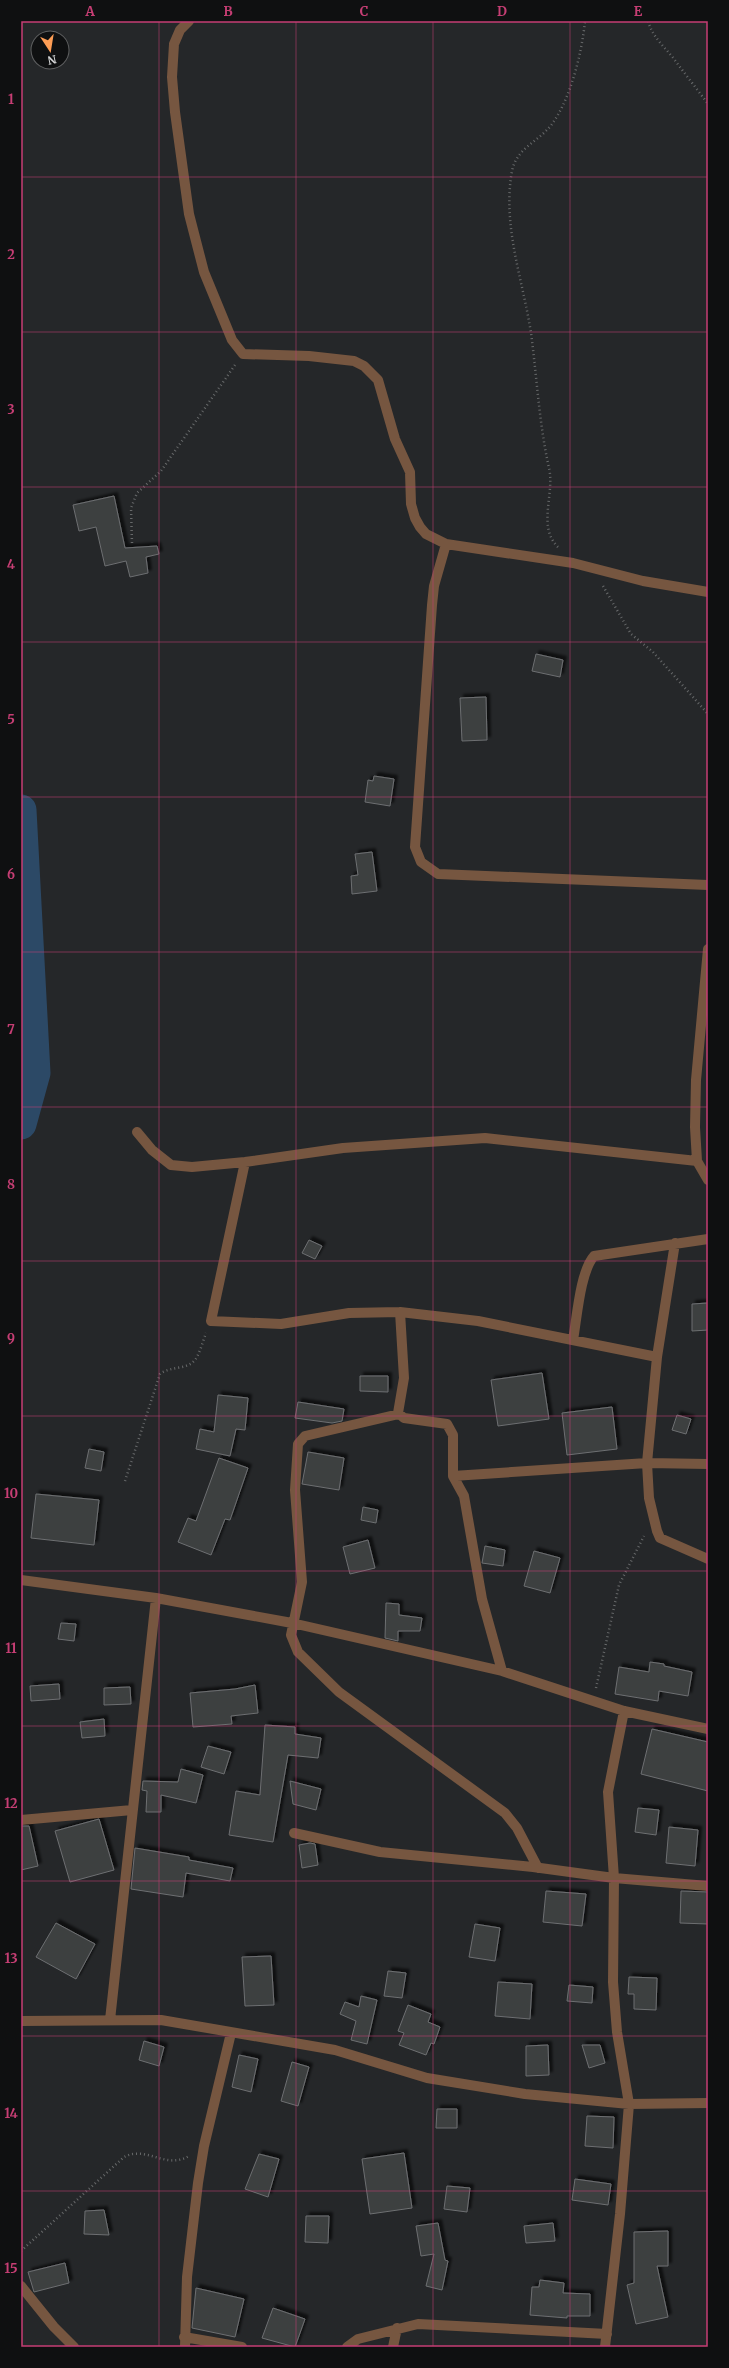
<svg xmlns="http://www.w3.org/2000/svg" width="729" height="2368" viewBox="0 0 729 2368" font-family="Merriweather,serif">
<style>
.lines{fill:none;stroke-linecap:round;stroke-linejoin:round}
.river{stroke:#2c4966;stroke-width:31}
.building{fill:#3d3f41;stroke:#6d6f71;filter:url(#shadow)}
.path{stroke:#67696a;stroke-width:2.5;stroke-dasharray:1 3;stroke-linecap:butt}
.minor{stroke:#765640;stroke-width:10}
.grid{fill:none;stroke:#c63e74;stroke-width:1;stroke-opacity:0.55}
.neatline{fill:none;stroke:#c63e74;stroke-width:1.5}
.grid-label{font-size:13px;text-anchor:middle;font-weight:bold;fill:#c63e74}
</style>
<defs>
<filter id="shadow"><feDropShadow dx="3.5" dy="-3.5" stdDeviation="1" flood-color="#0009"/></filter>
</defs>
<rect width="100%" height="100%" fill="#252729"/>
<g class="lines">
<!-- river -->
<path class="river" d="M21,810L35,1073L21,1124"/>
</g>
<!-- building -->
<path class="building" d="M114,496L125,548L157,546L159,554L146,557L148,573L130,577L126,561L105,566L96,527L79,531L73,505Z
M536,654L563,660L560,677L532,671Z
M486,697L487,740L462,741L460,698Z
M374,776L394,779L390,806L365,802L368,780L373,781Z
M372,852L377,891L352,894L351,876L358,875L355,854Z
M309,1240L322,1246L315,1259L302,1253Z
M708,1303V1330L692,1331V1304Z
M542,1373L549,1419L498,1426L491,1380Z
M360,1376H388V1392L360,1391Z
M218,1395L248,1398L245,1430L236,1429L230,1456L196,1449L200,1429L214,1432Z
M298,1402L344,1409L342,1421L332,1423L295,1418Z
M612,1407L617,1449L567,1455L562,1413Z
M677,1415L691,1419L686,1434L672,1430Z
M89,1449L104,1452L101,1471L85,1468Z
M308,1452L344,1458L339,1490L302,1484Z
M219,1458L248,1468L230,1520L225,1519L211,1555L178,1542L188,1518L196,1521Z
M36,1494L99,1500L94,1545L31,1538Z
M363,1507L378,1510L376,1523L361,1520Z
M368,1540L375,1568L350,1574L343,1547Z
M485,1546L505,1550L503,1566L482,1563Z
M534,1551L560,1558L550,1593L524,1586Z
M386,1603L399,1604V1615L422,1618L420,1631H398V1641L385,1638Z
M61,1623L76,1624L74,1641L58,1639Z
M650,1662L664,1664V1666L692,1672L688,1696L659,1691L658,1701L615,1694L619,1667L649,1672Z
M59,1684L60,1699L31,1701L30,1686Z
M255,1685L258,1713L231,1716L232,1724L193,1727L190,1693L235,1689Z
M130,1687L131,1704L104,1705V1688Z
M104,1719L105,1736L82,1738L80,1722Z
M265,1725L295,1727V1734L321,1738L318,1758L288,1755L273,1842L229,1835L236,1791L260,1795Z
M652,1729L708,1742V1791L641,1774Z
M208,1746L231,1752L224,1774L201,1767Z
M181,1769L203,1775L196,1803L161,1795V1812H146L147,1791L142,1790L143,1781L178,1782Z
M290,1781L321,1789L316,1810L293,1804Z
M638,1808L659,1810L656,1835L635,1832Z
M99,1819L114,1870L70,1882L55,1831Z
M21,1826H29L38,1866L21,1870Z
M669,1827L698,1830L695,1866L666,1863Z
M310,1843L315,1844L318,1865L302,1868L299,1845Z
M135,1848L189,1857V1860L233,1868L230,1881L186,1873L183,1897L131,1889Z
M546,1891L586,1894L582,1926L543,1922Z
M681,1891L708,1892V1924L680,1923Z
M56,1923L95,1944L76,1979L36,1957Z
M475,1924L500,1928L495,1961L469,1957Z
M271,1956L274,2005L245,2006L242,1957Z
M388,1971L406,1973L402,1998L384,1996Z
M629,1977L657,1978L656,2010L634,2009V1994H628Z
M498,1982L532,1984L530,2019L495,2016Z
M569,1985L593,1987L592,2003L567,2001Z
M361,1996L377,2000L367,2044L351,2040L356,2021L340,2014L345,2002L359,2007Z
M408,2005L431,2014L428,2022L440,2027L434,2044L431,2043L426,2055L399,2045L404,2033L398,2031Z
M144,2041L164,2047L159,2066L139,2060Z
M548,2045L549,2075L526,2076V2046Z
M582,2045H600L605,2063L589,2068Z
M239,2055L258,2059L251,2092L232,2087Z
M292,2062L309,2067L298,2106L281,2101Z
M437,2109H457V2128H436Z
M587,2116L614,2117L613,2148L585,2146Z
M404,2153L412,2208L370,2214L362,2159Z
M259,2154L279,2159L268,2197L245,2189Z
M575,2179L611,2184L608,2205L572,2200Z
M447,2186L470,2188L467,2212L444,2209Z
M104,2210L109,2235L84,2234L85,2211Z
M306,2216H329L328,2243L305,2242Z
M438,2223L445,2260L448,2261L442,2290L426,2286L434,2254L421,2256L416,2226Z
M553,2223L555,2241L526,2243L524,2226Z
M668,2231V2266H657L668,2317L636,2324L627,2285L634,2283V2232Z
M65,2263L69,2283L34,2292L28,2272Z
M540,2280L564,2283L563,2293L590,2294V2316H567V2318L530,2315L532,2287H539Z
M196,2288L244,2299L235,2337L192,2328Z
M273,2308L305,2319L295,2347L262,2338Z"/>
<g class="lines">
<!-- path -->
<path class="path" d="M648,21C653,38 664,46 674,59C685,74 697,89 708,104
M132,543L131,508L137,493L161,471L235,365
M558,547C537,527 555,493 549,468C539,423 537,378 531,333C523,280 502,226 512,171C517,147 539,142 552,124C571,98 582,52 585,21
M603,586L631,634L653,652L708,714
M125,1481L160,1374C170,1366 187,1370 195,1360C200,1353 203,1341 206,1333
M596,1688L619,1585L644,1536
M21,2251L124,2157C146,2145 166,2170 189,2156"/>
<!-- minor -->
<path class="minor" d="M189,21L180,30L174,44L172,77L175,112L189,214L204,272L232,340L243,354L309,356L354,361L364,366L378,380L395,439L410,472L411,504L415,518L420,527L426,534L446,544L573,563L643,581L708,592
M446,544L434,586L432,605L415,847L421,862L438,874L708,885
M708,949L696,1080L695,1127L697,1161L708,1180
M137,1132L152,1150L171,1165L192,1167L245,1162L343,1148L485,1138L697,1161
M245,1162L211,1321L281,1324L349,1313L400,1312L478,1321L657,1357
M675,1243L657,1357L647,1463L649,1498L657,1531L660,1538L708,1559
M400,1312L404,1378L398,1413L404,1418L447,1424L453,1435V1476L464,1496L482,1599L502,1671
M573,1340C577,1318 580,1272 594,1256L708,1239
M399,1414L305,1436L298,1444L295,1490L302,1582L291,1635L298,1652L339,1692L505,1813L517,1828L538,1868
M453,1476L647,1463L708,1464
M21,1580L156,1598L292,1623L502,1671L624,1711L708,1729
M21,1820L132,1810
M294,1833L380,1852L533,1867L614,1878L708,1886
M110,2020L156,1598
M21,2021L161,2020L335,2050L427,2078L525,2094L629,2104L708,2103
M21,2286L54,2327L74,2347
M184,2337L242,2347
M185,2347L187,2277L198,2183L204,2146L231,2033
M347,2347L358,2339L418,2324L607,2334
M393,2347L397,2328
M605,2347L620,2214L629,2104L617,2032L613,1982L614,1878L608,1792L624,1711"/>
</g>
<!-- grid -->
<path class="grid" d="M159,21V2347M296,21V2347M433,21V2347M570,21V2347M21,177H708M21,332H708M21,487H708M21,642H708M21,797H708M21,952H708M21,1107H708M21,1261H708M21,1416H708M21,1571H708M21,1726H708M21,1881H708M21,2036H708M21,2191H708"/>
<!-- border -->
<rect width="729" height="2368" fill="none" stroke="#0f1011" stroke-width="44"/>
<!-- north arrow -->
<g transform="translate(50 50) rotate(168)"><circle r="19" fill="#0f1011" stroke="#5f6061"/>
<path d="M0-3L7 15L0 10L-7 15Z" fill="#fd9d55"/>
<text y="-6" font-size="11" font-weight="bold" text-anchor="middle" fill="#d7d8d9">N</text>
</g>
<rect x="22" y="22" width="685" height="2324" class="neatline"/>
<g class="grid-label">
<text x="90" y="16">A</text>
<text x="228" y="16">B</text>
<text x="364" y="16">C</text>
<text x="502" y="16">D</text>
<text x="638" y="16">E</text>
<text x="11" y="104">1</text>
<text x="11" y="259">2</text>
<text x="11" y="414">3</text>
<text x="11" y="569">4</text>
<text x="11" y="724">5</text>
<text x="11" y="879">6</text>
<text x="11" y="1034">7</text>
<text x="11" y="1189">8</text>
<text x="11" y="1343">9</text>
<text x="11" y="1498">10</text>
<text x="11" y="1653">11</text>
<text x="11" y="1808">12</text>
<text x="11" y="1963">13</text>
<text x="11" y="2118">14</text>
<text x="11" y="2273">15</text>
</g>
</svg>
